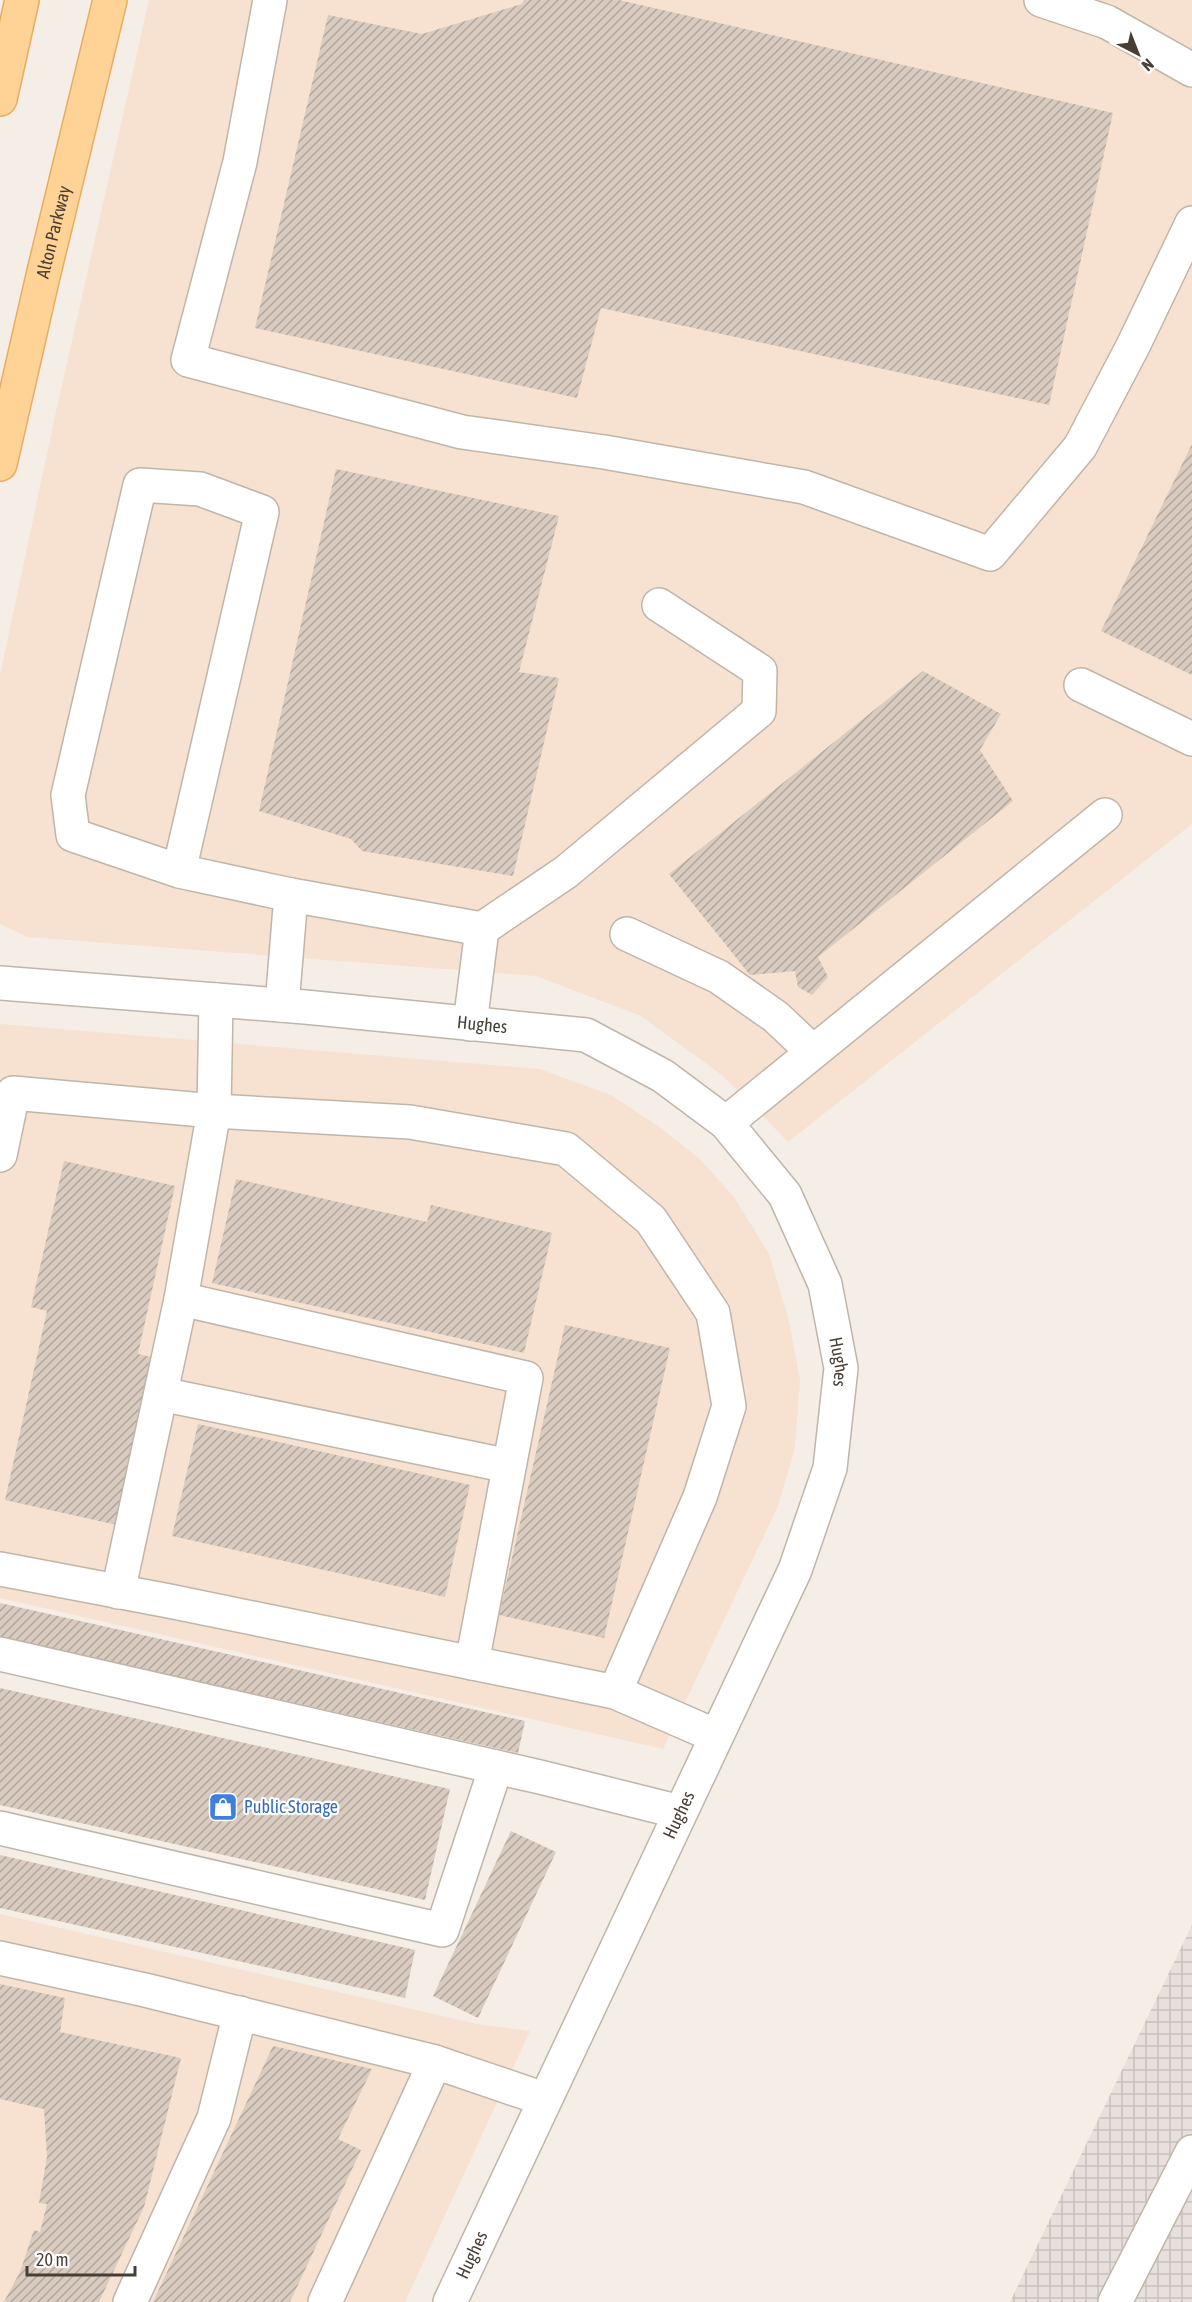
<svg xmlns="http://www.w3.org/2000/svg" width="1192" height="2302" viewBox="0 0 1192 2302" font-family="'Asap Condensed',sans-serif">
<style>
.commercial{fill:#f7e2d1}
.industrial{fill:url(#industrial-grid)}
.building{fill:url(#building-hatch)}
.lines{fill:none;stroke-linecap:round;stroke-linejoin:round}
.minor-casing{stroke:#c0b5a9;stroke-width:36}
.major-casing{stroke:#e9ac60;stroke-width:36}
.minor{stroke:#fff;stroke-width:33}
.major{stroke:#ffd295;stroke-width:33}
.labels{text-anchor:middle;stroke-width:4.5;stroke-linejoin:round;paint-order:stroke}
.street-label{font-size:18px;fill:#483e36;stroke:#fff}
.shop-label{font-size:18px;fill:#366cbe;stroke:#fff;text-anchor:start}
</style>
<defs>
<pattern id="industrial-grid" width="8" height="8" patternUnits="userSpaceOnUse" patternTransform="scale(1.5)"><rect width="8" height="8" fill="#e7e0dc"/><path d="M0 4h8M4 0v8" fill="none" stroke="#c8c1bd"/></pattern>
<pattern id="building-hatch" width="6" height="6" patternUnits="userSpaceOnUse" patternTransform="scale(1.5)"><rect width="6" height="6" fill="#d9cbbf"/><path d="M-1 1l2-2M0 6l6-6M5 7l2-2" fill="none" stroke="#b2a69c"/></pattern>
</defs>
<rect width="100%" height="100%" fill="#f4eee7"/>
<!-- commercial -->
<path class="commercial" d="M149,0H1192V824L788,1142L723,1076L641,1016L536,976L27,937L0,924V675L55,416Z
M0,1024L540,1069L611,1095L661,1128L700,1159L734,1197L769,1254L789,1321L800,1380L795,1448L778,1506L663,1749L0,1598Z
M0,1914L477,2024L530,2031L405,2302H0Z"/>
<!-- industrial -->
<path class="industrial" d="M1192,1925V2302H1010Z"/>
<!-- building -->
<path class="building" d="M524,0H619L1113,113L1049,405L601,308L577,398L255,328L328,15L422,34L522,4Z
M1192,444V675L1101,631Z
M336,469L559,516L519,672L559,678L513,876L362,851L351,839L259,811Z
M923,671L1001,714L980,750L1013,801L818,957L828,977L812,995L798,987L795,971L750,975L669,874Z
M64,1161L175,1186L138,1354L155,1358L117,1525L5,1500L47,1311L31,1307Z
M236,1179L427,1222L431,1205L552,1233L524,1353L212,1283Z
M565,1325L670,1348L604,1638L499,1615Z
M198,1424L470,1485L445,1597L172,1536Z
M0,1603L525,1721L518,1753L0,1637Z
M0,1688L450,1789L425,1900L0,1805Z
M511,1831L556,1852L478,2018L433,1996Z
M0,1855L415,1950L405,1998L0,1908Z
M0,1984L65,1998L60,2032L181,2058L144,2207L99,2302H4L20,2272L34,2230L40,2232L47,2204L39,2203L47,2157L44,2109L0,2099Z
M273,2046L372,2069L338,2139L361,2150L290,2302H153Z"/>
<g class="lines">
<!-- minor casing -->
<g class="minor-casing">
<g id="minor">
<path d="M270,0L240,162L188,360L462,432L604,452L804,487L990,554L1080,447L1133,346L1192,223"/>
<path d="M1041,0L1107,22L1192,70"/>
<path d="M1081,685L1192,739"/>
<path d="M179,871L262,512L200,489L140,485L68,795L73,835L179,871L291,895L482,929"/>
<path d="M627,934L719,977L776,1017L813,1052"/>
<path id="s1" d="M0,983L305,1007L586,1035L663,1076L726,1123L785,1195L825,1284L841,1368L830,1468L795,1570L450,2302"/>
<path d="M282,1005L291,895"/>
<path d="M470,1024L482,929L566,872L759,711L760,671L659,605"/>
<path d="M726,1123L1105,815"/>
<path d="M0,1155L13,1093L214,1111L410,1122L566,1149L651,1220L713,1313L729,1406L700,1497L615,1692"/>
<path d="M181,1299L214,1111L216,1000"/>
<path d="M161,1394L509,1466"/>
<path d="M0,1569L169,1601L615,1692L716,1736"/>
<path d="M118,1592L181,1299L526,1378L472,1663"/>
<path d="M0,1654L540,1777L680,1812"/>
<path d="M0,1828L442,1930L496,1767"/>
<path d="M0,1958L145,1990L435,2062L544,2099"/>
<path d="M130,2302L214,2118L240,2013"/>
<path d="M325,2302L435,2062"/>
<path d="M1115,2302L1192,2152"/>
</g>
</g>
<!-- major casing -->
<g class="major-casing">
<g id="major">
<path d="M0,99L22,0"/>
<path id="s2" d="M0,464L43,276L110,0"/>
</g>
</g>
<!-- minor -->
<use href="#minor" class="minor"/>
<!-- major -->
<use href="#major" class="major"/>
</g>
<!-- icons -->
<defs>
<g id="shop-square" transform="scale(1.5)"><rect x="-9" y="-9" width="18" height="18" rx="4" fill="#3f7fe0" stroke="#fff"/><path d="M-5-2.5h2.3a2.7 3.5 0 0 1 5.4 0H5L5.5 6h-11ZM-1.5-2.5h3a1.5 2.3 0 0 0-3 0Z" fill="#fff"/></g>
</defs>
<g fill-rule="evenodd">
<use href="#shop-square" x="223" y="1807"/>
</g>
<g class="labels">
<!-- street labels -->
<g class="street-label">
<text dy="6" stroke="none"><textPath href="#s2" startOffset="238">Alton Parkway</textPath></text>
<text dy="6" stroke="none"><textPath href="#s1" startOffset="484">Hughes</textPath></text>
<text dy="6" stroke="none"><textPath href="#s1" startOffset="1024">Hughes</textPath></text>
<text transform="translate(679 1815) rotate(-65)" y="6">Hughes</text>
<text transform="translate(472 2255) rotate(-65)" y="6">Hughes</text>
</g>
<!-- shop labels -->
<g class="shop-label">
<text x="244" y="1813">Public Storage</text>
</g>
</g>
<!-- north arrow -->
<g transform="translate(1138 54) rotate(138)" stroke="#ffffff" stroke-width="4.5" paint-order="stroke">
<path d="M0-4.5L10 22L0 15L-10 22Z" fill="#483e36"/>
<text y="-9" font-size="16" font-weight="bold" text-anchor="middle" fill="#483e36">N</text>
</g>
<!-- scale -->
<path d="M27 2266v9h108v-9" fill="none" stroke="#483e36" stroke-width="3"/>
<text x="36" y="2266" font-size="18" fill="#483e36" stroke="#ffffff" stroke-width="4.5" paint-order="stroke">20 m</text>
</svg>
